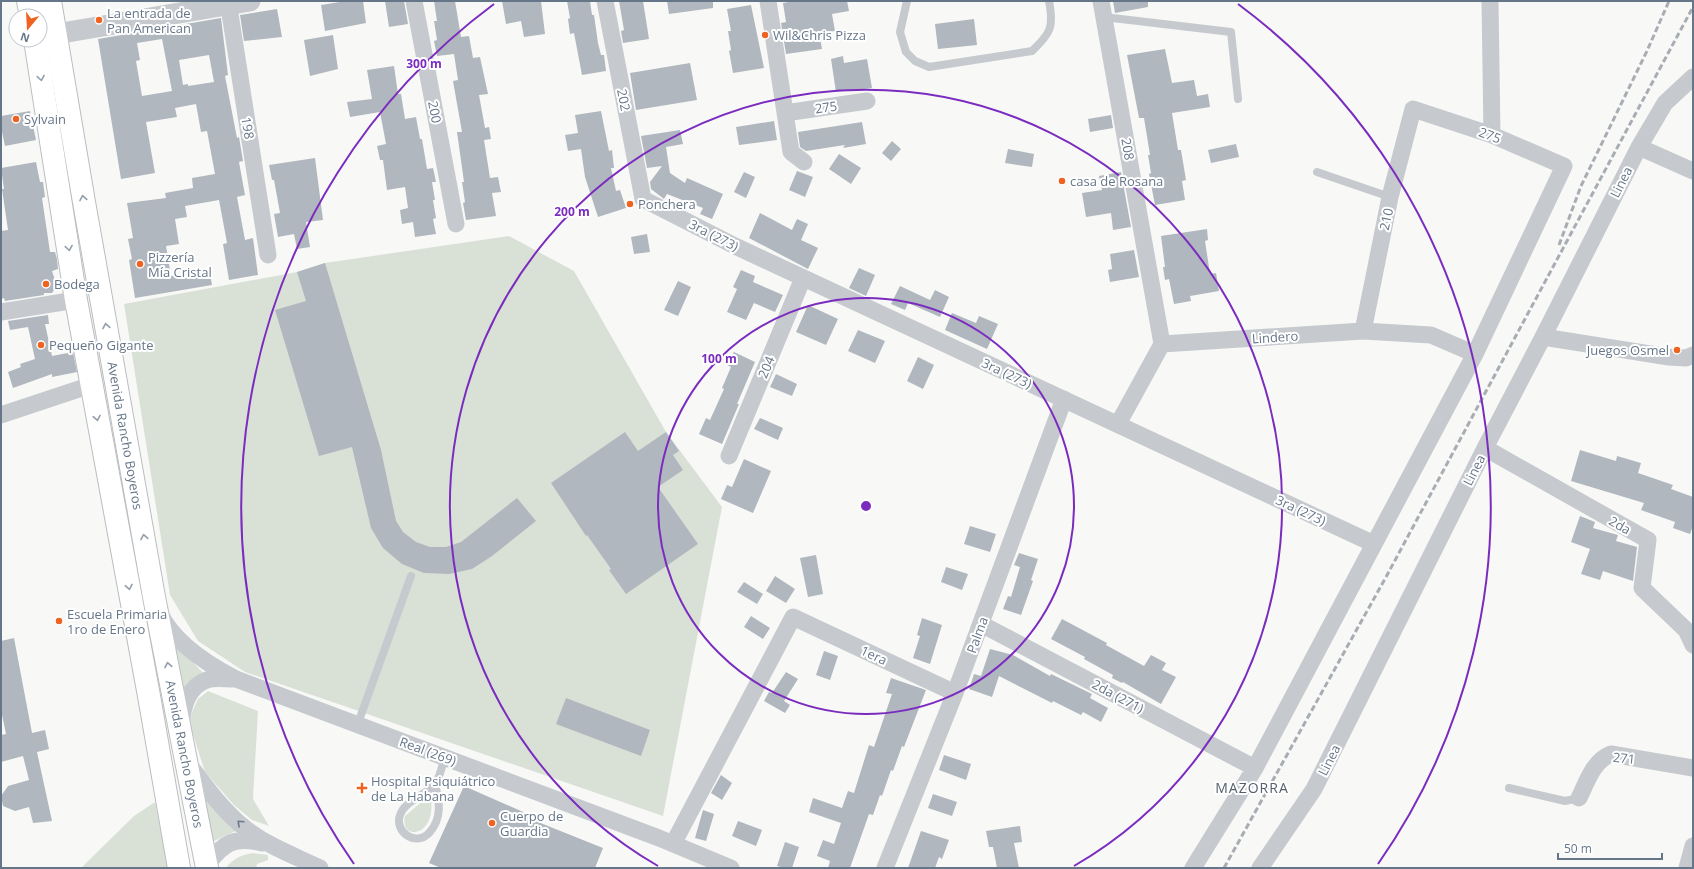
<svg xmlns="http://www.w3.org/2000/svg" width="1694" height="869" viewBox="0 0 1694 869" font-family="'Open Sans',sans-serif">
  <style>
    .green { fill: #d9e1d7 }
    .building { fill: #b0b7be; fill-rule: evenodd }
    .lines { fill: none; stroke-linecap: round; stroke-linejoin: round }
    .trunk-casing { stroke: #babdc1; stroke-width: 24 }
    .service { stroke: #c6c9ce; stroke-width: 8 }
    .minor { stroke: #c6c9ce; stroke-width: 17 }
    .tertiary { stroke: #c6c9ce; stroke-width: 21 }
    .trunk { stroke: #fff; stroke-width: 22 }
    .rail { stroke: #a8adb4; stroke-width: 3; stroke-dasharray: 6 3; stroke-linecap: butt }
    .oneway { stroke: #949fac }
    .oneway2 { stroke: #6b7a8c }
    .ring { fill: none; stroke: #7b2cbf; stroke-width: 2 }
    .poi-dot { fill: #ee6321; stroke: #fff; stroke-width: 1.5 }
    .labels { text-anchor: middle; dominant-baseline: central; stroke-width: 4; stroke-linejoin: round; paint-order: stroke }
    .poi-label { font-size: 13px; fill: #667689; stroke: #fff; text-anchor: start }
    .street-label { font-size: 13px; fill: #667689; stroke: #fff }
    .neighbourhood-label { font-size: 14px; letter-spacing: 1px; fill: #54606d; stroke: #fff }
    .centre { fill: #7b2cbf; stroke: #fff; stroke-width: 2 }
    .ring-label { font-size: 12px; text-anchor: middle; font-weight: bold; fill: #7b2cbf; stroke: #fff; stroke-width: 4; stroke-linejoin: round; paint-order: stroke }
  </style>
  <rect width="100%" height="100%" fill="#f8f9f6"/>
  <path class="green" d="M 509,236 L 574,271 L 666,432 L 722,507 L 663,816 L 245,672 L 198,641 L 170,595 L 124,304 L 297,272 L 325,263 Z
    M 172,640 L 204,674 L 181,701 Z
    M 208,691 L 258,711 L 253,799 L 269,826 L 252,820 L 234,805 L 205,772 L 190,725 L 192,712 L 198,699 Z
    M 204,794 L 238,830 L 212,842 Z
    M 431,794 C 431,800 432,807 431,813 C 427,838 400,838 405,816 Z
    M 155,802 L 168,868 L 81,868 L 134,816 Z
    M 253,853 L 268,855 L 268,860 L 257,864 L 256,868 L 226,868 C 233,858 242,855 253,853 Z"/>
  <path class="building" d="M 346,1 L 363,1 L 366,23 L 325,31 L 321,5 Z
    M 385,1 L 404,1 L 408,24 L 389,27 Z
    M 434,1 L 455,1 L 461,37 L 469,36 L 473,58 L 480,57 L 488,94 L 479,95 L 485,128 L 489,127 L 491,139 L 484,140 L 490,178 L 498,177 L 501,192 L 492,193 L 496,216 L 466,220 L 463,203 L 465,202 L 462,182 L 464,182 L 457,132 L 462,132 L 453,81 L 458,80 L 454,54 L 437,56 L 434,41 L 437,40 L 434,21 L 437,21 Z
    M 502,1 L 541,1 L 545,34 L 524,37 L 521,21 L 506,24 Z
    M 567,1 L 590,1 L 592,15 L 594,15 L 598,43 L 601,55 L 604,55 L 606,71 L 582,75 L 574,33 L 570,34 L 568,19 L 570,18 Z
    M 619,1 L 643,1 L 649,39 L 623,43 L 621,31 L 624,30 Z
    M 667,1 L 713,1 L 713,8 L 669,14 Z
    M 794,1 L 847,1 L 849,11 L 832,14 L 835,31 L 819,33 L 822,49 L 786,54 L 781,23 L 786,22 L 783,3 Z
    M 1113,1 L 1148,1 L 1148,7 L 1115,13 Z
    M 751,5 L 764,68 L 733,73 L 729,51 L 731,50 L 728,31 L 731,31 L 727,9 Z
    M 277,9 L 282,37 L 244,41 L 240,15 Z
    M 221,18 L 228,75 L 225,76 L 237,138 L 239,137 L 243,161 L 239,162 L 245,195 L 237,197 L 245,240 L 253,238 L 258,275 L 229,280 L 223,244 L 227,243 L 219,200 L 185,206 L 187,217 L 175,219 L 179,244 L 166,246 L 171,276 L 178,275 L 179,279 L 210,274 L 212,285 L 135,298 L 129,260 L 132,259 L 128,239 L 133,238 L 127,203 L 166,198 L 165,193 L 193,188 L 192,178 L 215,174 L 207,131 L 201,132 L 196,104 L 175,108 L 177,117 L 146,122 L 155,173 L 121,179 L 98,39 ZM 162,39 L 172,91 L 142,96 L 136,61 L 140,60 L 137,43 ZM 209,55 L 214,82 L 188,86 L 188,84 L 183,85 L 179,60 Z
    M 974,19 L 977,45 L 938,49 L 935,24 Z
    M 333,35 L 338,69 L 310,76 L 304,40 Z
    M 1165,49 L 1172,83 L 1194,80 L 1197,96 L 1208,94 L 1210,107 L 1172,113 L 1178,150 L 1181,150 L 1186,180 L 1182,181 L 1185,200 L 1155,205 L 1149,174 L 1151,173 L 1148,155 L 1150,155 L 1144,118 L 1139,118 L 1127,55 Z
    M 843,56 L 844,63 L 867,59 L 872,88 L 836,92 L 831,59 Z
    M 690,63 L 697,100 L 636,110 L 630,73 Z
    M 394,66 L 398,94 L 401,94 L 405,119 L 416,117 L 420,139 L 422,139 L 427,169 L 433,168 L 436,182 L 432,182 L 435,200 L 433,200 L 436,218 L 433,219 L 436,234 L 415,237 L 413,222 L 402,224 L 400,210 L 408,208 L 405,187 L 387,190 L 383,160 L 380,160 L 377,146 L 386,144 L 380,112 L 350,117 L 347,102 L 372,99 L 367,70 Z
    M 30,111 L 36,140 L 5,146 L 1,127 L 1,116 Z
    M 601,111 L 609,151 L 612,150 L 614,168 L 611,168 L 616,191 L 620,190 L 626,208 L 598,217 L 585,177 L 581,149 L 568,151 L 565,135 L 578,133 L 575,115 Z
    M 1111,115 L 1113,128 L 1090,132 L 1088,119 Z
    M 774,121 L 777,140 L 739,145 L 736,127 Z
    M 862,122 L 866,144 L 843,148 L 845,145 L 806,151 L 800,147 L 798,132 Z
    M 680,130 L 683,144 L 666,147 L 670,173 L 685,183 L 687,178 L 723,194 L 712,219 L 700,214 L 703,208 L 667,194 L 664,199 L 651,189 L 650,182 L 662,166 L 647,168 L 641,136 Z
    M 892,141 L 901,149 L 891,161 L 882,153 Z
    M 1236,144 L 1239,157 L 1211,163 L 1208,150 Z
    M 1008,149 L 1034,154 L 1032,167 L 1005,163 Z
    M 839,154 L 861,168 L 851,184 L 829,169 Z
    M 315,158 L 323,220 L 306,222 L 310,247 L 297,249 L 294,234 L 278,237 L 274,214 L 280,213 L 274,180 L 272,180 L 269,165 Z
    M 36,162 L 40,182 L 43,182 L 45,197 L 42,198 L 50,252 L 55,252 L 57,259 L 58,269 L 52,271 L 57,286 L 52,293 L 44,293 L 44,295 L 5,301 L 4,298 L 1,299 L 1,231 L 8,230 L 2,189 L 4,189 L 1,168 Z
    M 797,171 L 813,177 L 805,197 L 789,190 Z
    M 744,172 L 755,177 L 746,198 L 734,192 Z
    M 1121,172 L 1131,227 L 1113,230 L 1111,213 L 1086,217 L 1082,193 L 1102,190 L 1099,176 Z
    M 760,213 L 792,230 L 797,219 L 808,224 L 801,240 L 818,248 L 808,269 L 749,238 Z
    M 1207,229 L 1208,240 L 1205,241 L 1210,274 L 1216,273 L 1219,291 L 1190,296 L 1191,301 L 1174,304 L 1169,279 L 1165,280 L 1163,267 L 1165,267 L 1161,236 Z
    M 647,234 L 650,252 L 634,254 L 631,237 Z
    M 1134,250 L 1139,277 L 1110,282 L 1108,270 L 1112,269 L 1110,254 Z
    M 325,263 L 381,450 L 396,521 L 403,532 L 416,542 L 430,547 L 446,547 L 461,542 L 517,498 L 536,521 L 492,556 L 472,569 L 449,574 L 424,573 L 402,564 L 383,548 L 371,528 L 352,447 L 319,456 L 275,310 L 306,301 L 297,272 Z
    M 859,268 L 875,275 L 866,296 L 849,288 Z
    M 741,270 L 755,276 L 753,282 L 783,295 L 775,312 L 754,303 L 746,320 L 727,312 L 737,289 L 733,287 Z
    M 678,281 L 691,287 L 678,316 L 664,310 Z
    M 900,286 L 930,300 L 935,290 L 949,297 L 940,317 L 908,303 L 905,310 L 891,304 Z
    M 808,305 L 838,319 L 826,345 L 796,332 Z
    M 952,313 L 976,323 L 979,316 L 998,324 L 987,349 L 945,330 Z
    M 48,315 L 49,324 L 45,324 L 52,356 L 73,352 L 77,372 L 52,377 L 52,374 L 13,388 L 8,372 L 21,367 L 20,364 L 35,359 L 28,327 L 10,330 L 8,321 Z
    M 858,330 L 885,341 L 875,363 L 848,351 Z
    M 734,352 L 755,362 L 737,404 L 739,404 L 722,444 L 699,434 L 706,418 L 710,420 L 724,389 L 722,388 L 731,367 L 727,365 Z
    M 918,357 L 934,365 L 923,389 L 907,381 Z
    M 776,374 L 797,384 L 792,396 L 770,387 Z
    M 760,418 L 783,428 L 778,440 L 754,429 Z
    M 625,432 L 638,451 L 666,432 L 679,451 L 673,455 L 683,470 L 658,487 L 698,544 L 626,594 L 609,570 L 611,569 L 587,535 L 586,536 L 551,483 Z
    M 1580,450 L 1616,461 L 1617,456 L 1641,463 L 1638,473 L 1673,485 L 1671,489 L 1693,497 L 1693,526 L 1690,534 L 1673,528 L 1675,522 L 1641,510 L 1644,503 L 1571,481 Z
    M 744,459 L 771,471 L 753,513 L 721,499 L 727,485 L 732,487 Z
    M 1580,516 L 1595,522 L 1593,528 L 1618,535 L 1616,541 L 1637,547 L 1633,581 L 1603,571 L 1600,580 L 1581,574 L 1590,549 L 1571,542 Z
    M 970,526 L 996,534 L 990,552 L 964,544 Z
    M 1019,553 L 1038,559 L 1031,580 L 1033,581 L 1021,615 L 1003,609 L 1008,596 L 1011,597 L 1020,567 L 1014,565 Z
    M 816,555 L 823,594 L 808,597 L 800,558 Z
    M 946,567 L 968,574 L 962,590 L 941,582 Z
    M 775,576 L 795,589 L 786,603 L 766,591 Z
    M 744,582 L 763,594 L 757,604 L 737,592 Z
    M 751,616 L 770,628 L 763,639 L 744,627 Z
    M 922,618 L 942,625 L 930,664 L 913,658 L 920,636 L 917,635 Z
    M 1062,619 L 1107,643 L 1106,645 L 1144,666 L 1151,655 L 1166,663 L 1162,670 L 1176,677 L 1161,704 L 1123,682 L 1122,683 L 1112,678 L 1113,675 L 1084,659 L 1085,657 L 1051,639 Z
    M 14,638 L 32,733 L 45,730 L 49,749 L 37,752 L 52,821 L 33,823 L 29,807 L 15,811 L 3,806 L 1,796 L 8,786 L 29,780 L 23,756 L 1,762 L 1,735 L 6,734 L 1,710 L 1,641 Z
    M 990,649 L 1013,655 L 1050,676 L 1051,674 L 1092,694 L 1090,698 L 1108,708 L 1101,722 L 1083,712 L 1081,715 L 1053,701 L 1052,703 L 999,676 L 992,697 L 969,689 L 974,674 L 981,676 Z
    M 824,651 L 838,656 L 830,680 L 816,675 Z
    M 786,672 L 798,679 L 784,701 L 790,705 L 785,713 L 764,701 L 769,692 L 772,693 Z
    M 891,678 L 926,690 L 904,747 L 902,746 L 893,771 L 891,770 L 882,796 L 880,795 L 873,815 L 869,814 L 850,868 L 828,868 L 830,861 L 817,856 L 823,840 L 834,844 L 841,823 L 809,812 L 813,798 L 842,808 L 848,791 L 854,793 L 869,745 L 874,747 L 892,694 L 886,693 Z
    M 566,698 L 650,730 L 641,756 L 556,724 Z
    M 944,755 L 971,764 L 966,780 L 939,770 Z
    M 721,775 L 732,783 L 722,800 L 711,793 Z
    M 464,786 L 539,819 L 538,822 L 603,848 L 595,868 L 441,868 L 429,863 Z
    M 933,794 L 957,802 L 952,816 L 928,808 Z
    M 703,810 L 714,814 L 706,841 L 695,838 Z
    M 738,821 L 762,830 L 756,846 L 732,836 Z
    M 1020,826 L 1022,842 L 1014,843 L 1019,868 L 997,868 L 993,847 L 989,847 L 986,831 Z
    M 921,831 L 949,840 L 942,859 L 939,857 L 935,868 L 908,868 Z
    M 785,842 L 799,847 L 792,868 L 784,868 L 777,866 Z"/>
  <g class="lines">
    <defs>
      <g id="trunk">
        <path d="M 28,1 L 31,16"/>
        <path id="s1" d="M 50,1 L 84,202 L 154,597 L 207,868"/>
        <path d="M 35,40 L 76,300 L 149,696 L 179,868"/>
      </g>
    </defs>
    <use href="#trunk" class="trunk-casing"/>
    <path class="service" d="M 907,1 L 900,32 L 906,52 L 915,61 L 929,67 L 1032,51 C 1051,33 1054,27 1049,1
      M 1104,17 L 1231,32 L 1238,99
      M 1317,172 L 1390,197
      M 357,726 L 411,576
      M 435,785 C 440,802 442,819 429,833 C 416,847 394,832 400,815 C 405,801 424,796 434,785 C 440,779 442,765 445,757
      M 1509,788 L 1565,801 L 1579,798"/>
    <path class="minor" d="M 228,1 L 268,255
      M 414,1 L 456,224
      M 605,1 L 643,199 L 735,246 L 1374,544
      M 768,1 L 791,152 L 804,162
      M 1101,1 L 1162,344
      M 1490,1 L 1492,135
      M 785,113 L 867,101
      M 1639,147 L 1693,171
      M 1,312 L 76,300
      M 1543,337 L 1669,357 L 1686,358 L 1693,355
      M 1,415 L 91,385
      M 1118,424 L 1162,344 L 1363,331 L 1431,335 L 1475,354
      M 1485,448 L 1648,540 L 1642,588 L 1686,630 L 1693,645
      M 729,456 L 803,278
      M 159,611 C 172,642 207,664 236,679 L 659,838 L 731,868
      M 981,624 L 1255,768
      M 182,724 C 182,706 189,686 207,680 C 215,677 225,679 233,679
      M 188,763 C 205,786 223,811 246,829 C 268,846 295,856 320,868
      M 1579,798 C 1587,782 1593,761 1611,754 L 1693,768
      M 673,844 L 793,617 L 955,693
      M 207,865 C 223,843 234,836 262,843
      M 885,868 L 955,693 L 1064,399
      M 1193,868 L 1255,768 L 1475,354 L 1564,166 L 1492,135 L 1413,109 L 1390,197 L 1363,331
      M 1260,868 L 1314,789 L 1485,448 L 1543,337 L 1639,147 L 1665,103 L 1693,77
      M 1687,868 L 1693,846"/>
    <path class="tertiary" d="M 56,34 L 250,1"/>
    <use href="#trunk" class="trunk"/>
    <path class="rail" d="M 1559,245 L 1581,186 L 1647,51 L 1669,1
      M 1224,868 L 1386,577 L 1693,7"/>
  </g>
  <defs><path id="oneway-chevron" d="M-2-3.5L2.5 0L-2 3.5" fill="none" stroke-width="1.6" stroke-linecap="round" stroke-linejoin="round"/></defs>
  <g class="oneway">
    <use href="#oneway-chevron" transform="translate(41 78) rotate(81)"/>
    <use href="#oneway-chevron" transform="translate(83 198) rotate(-100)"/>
    <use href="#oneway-chevron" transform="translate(69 248) rotate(81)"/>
    <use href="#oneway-chevron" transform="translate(106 326) rotate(-100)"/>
    <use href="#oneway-chevron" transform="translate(97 418) rotate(79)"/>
    <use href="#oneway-chevron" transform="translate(144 537) rotate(-100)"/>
    <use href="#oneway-chevron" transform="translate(129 587) rotate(79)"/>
    <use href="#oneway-chevron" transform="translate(168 665) rotate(-101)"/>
  </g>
  <use class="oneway2" href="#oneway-chevron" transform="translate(240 823) rotate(-137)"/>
  <g class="ring">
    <circle cx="866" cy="506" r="208"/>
    <path d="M658 866A416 416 0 1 1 1074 866"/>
    <path d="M354 864A625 625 0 0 1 494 4M1238 4A625 625 0 0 1 1378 864"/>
  </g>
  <g class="poi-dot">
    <circle cx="99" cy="20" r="4"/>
    <circle cx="765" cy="35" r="4"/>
    <circle cx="16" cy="119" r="4"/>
    <circle cx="1062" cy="181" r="4"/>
    <circle cx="630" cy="204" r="4"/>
    <circle cx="140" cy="264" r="4"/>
    <circle cx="46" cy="284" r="4"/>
    <circle cx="41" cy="345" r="4"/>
    <circle cx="1677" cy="350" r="4"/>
    <circle cx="59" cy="621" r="4"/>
    <path d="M360 782h4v4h4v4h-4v4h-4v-4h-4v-4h4z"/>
    <circle cx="492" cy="823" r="4"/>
  </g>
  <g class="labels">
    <g class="poi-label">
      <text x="107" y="13">La entrada de<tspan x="107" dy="15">Pan American</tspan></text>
      <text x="773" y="35">Wil&amp;Chris Pizza</text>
      <text x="24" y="119">Sylvain</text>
      <text x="1070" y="181">casa de Rosana</text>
      <text x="638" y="204">Ponchera</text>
      <text x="148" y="257">Pizzería<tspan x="148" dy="15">Mía Cristal</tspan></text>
      <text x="54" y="284">Bodega</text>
      <text x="49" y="345">Pequeño Gigante</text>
      <text x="1669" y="350" text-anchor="end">Juegos Osmel</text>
      <text x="67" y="614">Escuela Primaria<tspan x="67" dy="15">1ro de Enero</tspan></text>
      <text x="371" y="781">Hospital Psiquiátrico<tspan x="371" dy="15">de La Habana</tspan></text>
      <text x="500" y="816">Cuerpo de<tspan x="500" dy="15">Guardia</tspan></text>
    </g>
    <g class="street-label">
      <text transform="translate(624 100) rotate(79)">202</text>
      <text transform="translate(826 107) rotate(-8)">275</text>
      <text transform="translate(435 112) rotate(79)">200</text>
      <text transform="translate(248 128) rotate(81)">198</text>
      <text transform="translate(1490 135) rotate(21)">275</text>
      <text transform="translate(1128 149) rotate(80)">208</text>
      <text transform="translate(1621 182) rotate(-63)">Linea</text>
      <text transform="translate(1386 219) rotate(-78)">210</text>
      <text transform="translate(714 235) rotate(27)">3ra (273)</text>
      <text transform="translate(1275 337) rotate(-4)">Lindero</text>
      <text transform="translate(766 367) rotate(-67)">204</text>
      <text transform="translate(1007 373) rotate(25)">3ra (273)</text>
      <text stroke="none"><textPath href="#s1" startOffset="441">Avenida Rancho Boyeros</textPath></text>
      <text transform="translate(1474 470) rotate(-63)">Linea</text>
      <text transform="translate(1301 510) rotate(25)">3ra (273)</text>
      <text transform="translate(1620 525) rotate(30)">2da</text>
      <text transform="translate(977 635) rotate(-70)">Palma</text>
      <text transform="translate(874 655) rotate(25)">1era</text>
      <text transform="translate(1118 696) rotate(28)">2da (271)</text>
      <text transform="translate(428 751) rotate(20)">Real (269)</text>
      <text stroke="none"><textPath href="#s1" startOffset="765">Avenida Rancho Boyeros</textPath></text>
      <text transform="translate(1624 758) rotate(6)">271</text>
      <text transform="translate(1329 760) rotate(-63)">Linea</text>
    </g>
    <g class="neighbourhood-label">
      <text x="1252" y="787">MAZORRA</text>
    </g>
  </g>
  <circle cx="866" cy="506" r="6" class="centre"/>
  <g class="ring-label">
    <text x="424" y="68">300 m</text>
    <text x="572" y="216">200 m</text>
    <text x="719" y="363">100 m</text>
  </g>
  <rect width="1694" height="869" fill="none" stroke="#667689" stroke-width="4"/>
  <g transform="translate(28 28) rotate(198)"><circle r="19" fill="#ffffff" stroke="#c2c8d0"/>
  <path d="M0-3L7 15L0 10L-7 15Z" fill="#ee6321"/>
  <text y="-6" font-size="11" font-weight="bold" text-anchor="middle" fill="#667689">N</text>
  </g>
  <path d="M1558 853v6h104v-6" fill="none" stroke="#667689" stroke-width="2"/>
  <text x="1564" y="853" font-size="12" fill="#667689" stroke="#ffffff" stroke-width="3" paint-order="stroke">50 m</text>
</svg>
